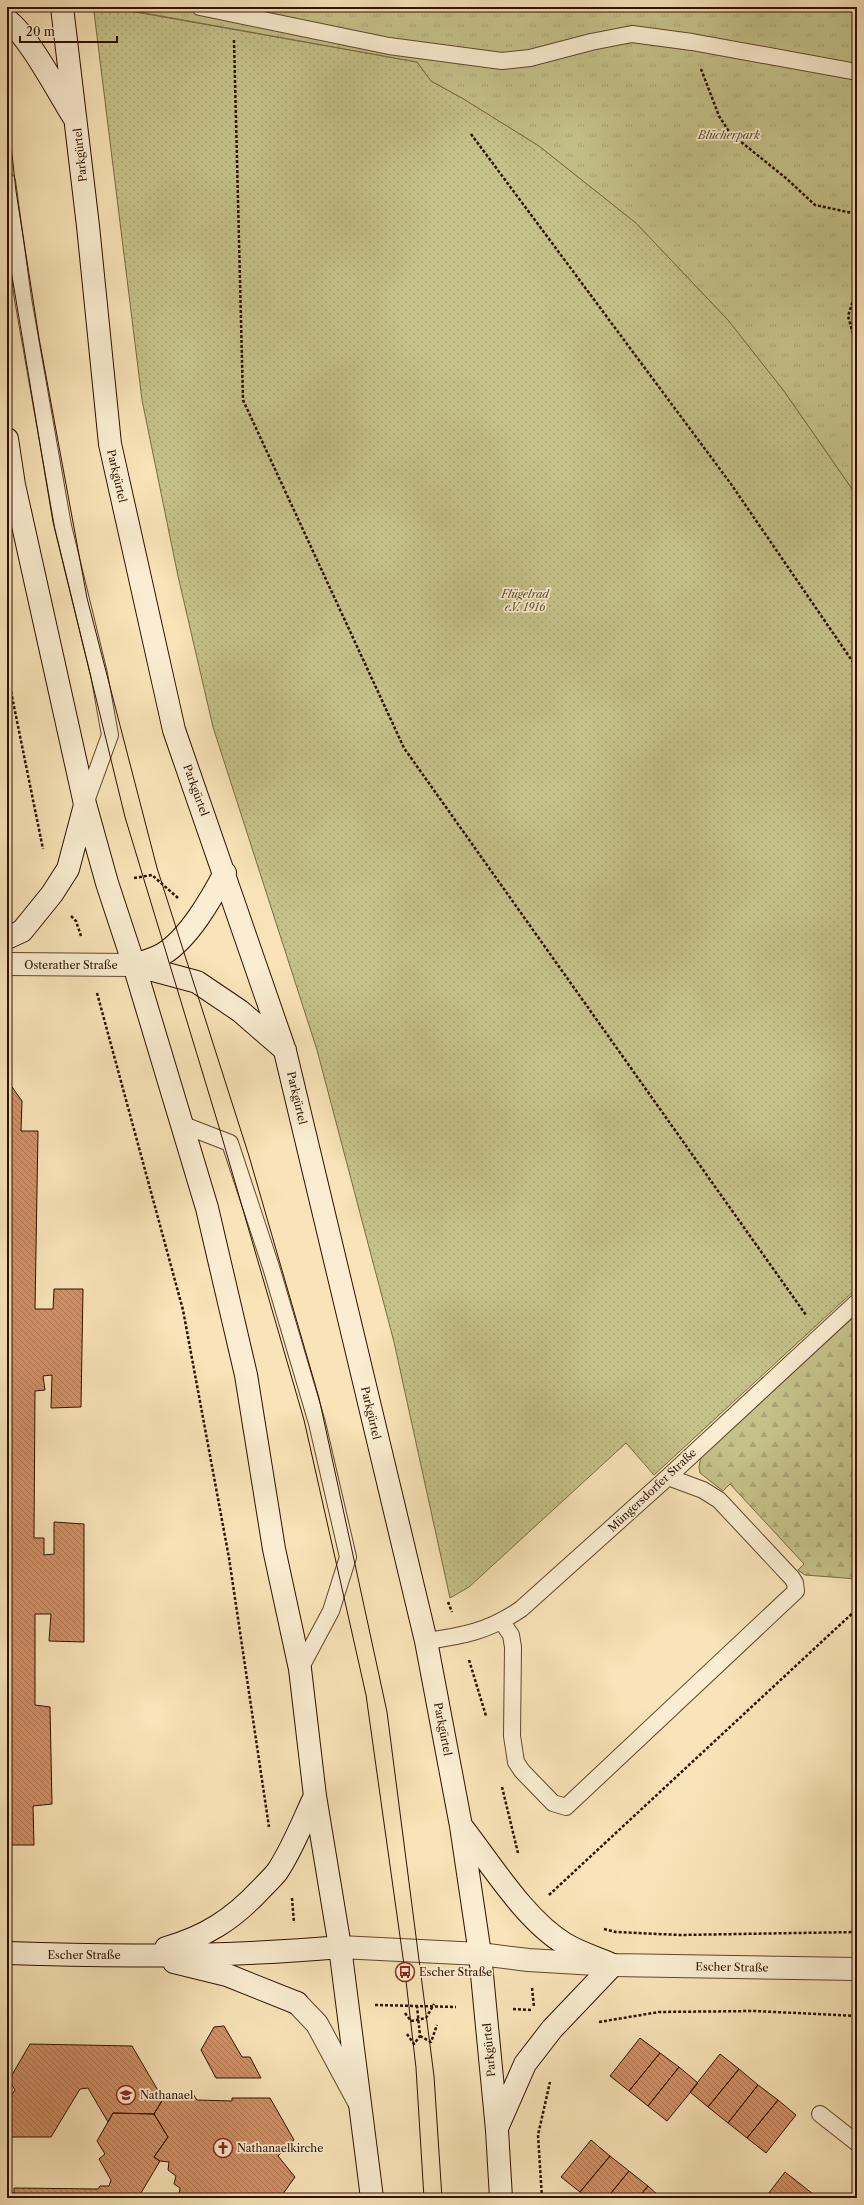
<svg xmlns="http://www.w3.org/2000/svg" width="864" height="2205" viewBox="0 0 864 2205" font-family="'Libre Caslon Text',serif">
  <style>
    .grass { fill: url(#grass-dots); stroke: #7a6a44 }
    .forest { fill: url(#forest-firs); stroke: #7a6a44 }
    .park { fill: url(#park-tufts); stroke: #7a6a44 }
    .building { fill: url(#building-back-hatch); stroke: #2f1100 }
    .lines { fill: none; stroke-linecap: round; stroke-linejoin: round }
    .lane-casing { stroke: #61462e; stroke-width: 18 }
    .street-casing { stroke: #61462e; stroke-width: 24 }
    .secondary-casing { stroke: #2f1100; stroke-width: 24 }
    .path { stroke: #2f1100; stroke-width: 2.5; stroke-dasharray: 3 2; stroke-linecap: butt }
    .lane { stroke: #faedd1; stroke-width: 16 }
    .street { stroke: #faedd1; stroke-width: 22 }
    .secondary { stroke: #faedd1; stroke-width: 22 }
    .tram { stroke: #2f1100; stroke-width: 1 }
    .labels { text-anchor: middle; dominant-baseline: central; stroke-width: 3.5; stroke-linejoin: round; paint-order: stroke }
    .park-label { font-size: 11px; font-style: italic; fill: #644f30; stroke: #faedd1 }
    .street-label { font-size: 11px; fill: #2f1100; stroke: #faedd1 }
    .poi-label { font-size: 11px; fill: #2f1100; stroke: #faedd1; text-anchor: start }
  </style>
  <defs>
    <pattern id="grass-dots" width="8" height="8" patternUnits="userSpaceOnUse"><rect width="8" height="8" fill="#c5c289"/><path d="M2 2h.1M6 6h.1" fill="none" stroke="#aaa674" stroke-width="1.8" stroke-linecap="round"/></pattern>
    <pattern id="forest-firs" width="22" height="20" patternUnits="userSpaceOnUse"><rect width="22" height="20" fill="#c5c289"/><path d="M5 1l3.5 6h-7zM16 11l3.5 6h-7z" fill="#aaa674"/></pattern>
    <pattern id="park-tufts" width="24" height="20" patternUnits="userSpaceOnUse"><rect width="24" height="20" fill="#c5c289"/><path d="M3 7l-1-3M5 7V3M7 7l1-3M15 17l-1-3M17 17v-4M19 17l1-3" fill="none" stroke="#aaa674"/></pattern>
    <pattern id="building-back-hatch" width="6" height="6" patternUnits="userSpaceOnUse"><rect width="6" height="6" fill="#d39166"/><path d="M-1 5l2 2M0 0l6 6M5-1l2 2" fill="none" stroke="#ac7552"/></pattern>
  </defs>
  <rect width="100%" height="100%" fill="#f8e4b8"/>
  <filter id="stains"><feTurbulence type="fractalNoise" baseFrequency=".005" numOctaves="4"/><feColorMatrix values="0 0 0 0 .2 0 0 0 0 .09 0 0 0 0 .02 0 0 0 .5 -.17"/></filter>
  <radialGradient id="worn" r=".72"><stop offset=".6" stop-color="#630" stop-opacity="0"/><stop offset="1" stop-color="#630" stop-opacity=".3"/></radialGradient>
  <path class="grass" d="M 107,7 L 417,62 L 431,81 L 462,98 L 539,146 L 636,223 L 728,320 L 784,391 L 857,496 L 857,1288 L 654,1475 L 626,1443 L 469,1587 L 450,1598 L 394,1342 L 317,1050 L 213,727 L 178,576 L 142,400 L 94,12 Z"/>
  <path class="forest" d="M 857,1314 L 857,1579 L 805,1575 L 798,1570 L 804,1564 L 730,1484 L 723,1491 L 700,1473 L 699,1467 L 701,1457 Z"/>
  <path class="park" d="M 93,7 L 857,7 L 857,496 L 784,391 L 728,320 L 636,223 L 539,146 L 462,98 L 431,81 L 417,62 L 139,12 L 107,7 L 94,12 Z"/>
  <path class="building" d="M 7,1080 L 22,1101 L 21,1131 L 38,1131 L 35,1309 L 53,1309 L 54,1289 L 83,1289 L 81,1407 L 51,1408 L 52,1375 L 43,1376 L 45,1390 L 35,1391 L 34,1538 L 44,1538 L 44,1555 L 54,1554 L 54,1522 L 84,1524 L 84,1642 L 49,1641 L 51,1614 L 35,1614 L 35,1705 L 50,1707 L 52,1804 L 33,1806 L 34,1845 L 7,1845 Z
    M 224,2026 L 242,2057 L 250,2057 L 261,2078 L 216,2078 L 201,2050 L 214,2027 Z
    M 640,2038 L 660,2053 L 629,2091 L 610,2076 Z
    M 30,2044 L 132,2046 L 163,2099 L 154,2114 L 113,2113 L 108,2122 L 88,2088 L 80,2089 L 51,2137 L 7,2137 L 7,2102 L 15,2090 L 9,2080 Z
    M 660,2053 L 679,2067 L 648,2106 L 629,2091 Z
    M 720,2054 L 739,2069 L 708,2107 L 690,2092 Z
    M 679,2067 L 698,2083 L 667,2121 L 648,2106 Z
    M 739,2069 L 758,2085 L 728,2123 L 708,2107 Z
    M 758,2085 L 778,2100 L 747,2138 L 728,2123 Z
    M 177,2093 L 193,2094 L 197,2100 L 232,2101 L 232,2098 L 270,2098 L 294,2140 L 278,2156 L 295,2177 L 280,2198 L 182,2198 L 179,2195 L 180,2188 L 174,2184 L 176,2176 L 168,2170 L 169,2162 L 160,2161 L 154,2157 L 168,2137 L 154,2114 L 163,2099 L 180,2098 Z
    M 778,2100 L 796,2115 L 766,2153 L 747,2138 Z
    M 113,2113 L 154,2114 L 168,2137 L 154,2157 L 160,2161 L 138,2198 L 14,2198 L 14,2188 L 98,2189 L 100,2186 L 109,2186 L 111,2180 L 99,2159 L 105,2154 L 97,2141 Z
    M 591,2140 L 610,2156 L 580,2192 L 561,2177 Z
    M 610,2156 L 629,2171 L 607,2198 L 587,2198 L 580,2192 Z
    M 629,2171 L 648,2186 L 638,2198 L 607,2198 Z
    M 785,2172 L 818,2198 L 765,2198 Z
    M 648,2186 L 661,2198 L 638,2198 Z
    M 7,2193 L 14,2193 L 14,2198 L 7,2198 Z"/>
  <g class="lines">
    <defs>
      <path id="lane" d="M 200,7 L 389,46 L 502,61 L 530,58 L 591,42 L 632,34 L 692,42 L 857,72
        M 7,181 L 23,299 L 63,526 L 99,674 L 110,735 L 85,804
        M 181,1124 L 230,1143 L 271,1267 L 317,1423 L 348,1557 L 331,1611 L 300,1669
        M 502,1622 L 511,1635 L 513,1647 L 512,1736 L 516,1762 L 522,1771 L 553,1803 L 566,1807 L 796,1591 L 795,1583 L 792,1578 L 719,1500 L 703,1490 L 668,1477
        M 426,1641 C 463,1636 489,1631 521,1609 L 668,1477 L 857,1302
        M 820,2114 L 857,2143"/>
      <path id="street" d="M 7,964 L 134,965
        M 340,1947 L 480,1954 L 528,1960 L 613,1965 L 857,1969
        M 297,2003 L 317,2024 L 359,2102"/>
      <path id="secondary" d="M 62,7 L 88,226 L 110,444 L 174,730 L 285,1051 L 426,1641 L 461,1826 L 480,1954 L 497,2130 L 501,2198
        M 7,20 C 28,35 58,92 73,116
        M 7,439 L 14,485 L 85,804 L 107,883 L 134,965 L 207,1208 L 246,1375 L 274,1549 L 300,1669 L 315,1796 L 340,1947 L 372,2198
        M 7,938 L 22,931 L 52,894 L 68,869 L 85,805
        M 134,965 L 197,982 L 240,1011 L 285,1050
        M 134,965 C 144,962 154,959 163,954 C 189,938 211,899 225,873
        M 462,1827 C 491,1864 525,1920 565,1944 C 580,1953 597,1958 613,1965 L 552,2029 L 525,2064 L 497,2128
        M 166,1948 C 205,1937 233,1919 260,1890 C 266,1884 272,1878 277,1872 C 293,1848 303,1821 315,1796
        M 7,1953 C 117,1957 230,1957 340,1947
        M 174,1962 L 227,1975 L 297,2003"/>
    </defs>
    <use href="#lane" class="lane-casing"/>
    <use href="#street" class="street-casing"/>
    <use href="#secondary" class="secondary-casing"/>
    <path class="path" d="M 234,40 L 243,400 L 404,748 L 806,1315
      M 701,69 L 719,116 L 730,133 L 787,179 L 815,205 L 857,214
      M 471,134 L 731,484 L 857,668
      M 857,288 L 848,316 L 857,348
      M 7,672 L 43,849
      M 134,878 L 152,875 L 178,898
      M 71,916 L 76,921 L 81,936
      M 97,993 L 183,1310 L 229,1558 L 269,1827
      M 448,1602 L 452,1612
      M 469,1660 L 486,1716
      M 502,1787 L 518,1853
      M 549,1895 L 857,1609
      M 292,1898 L 294,1923
      M 604,1929 L 616,1932 L 680,1935 L 857,1932
      M 532,1988 L 534,2007
      M 375,2005 L 456,2007
      M 513,2009 L 532,2010
      M 405,2013 L 411,2021 L 426,2018 L 434,2004
      M 599,2022 L 659,2012 L 755,2011 L 857,2016
      M 407,2034 L 414,2044 L 420,2036 L 417,2006
      M 420,2036 L 431,2042 L 437,2025
      M 542,2198 L 538,2135 L 550,2082"/>
    <use href="#lane" class="lane"/>
    <use href="#street" class="street"/>
    <use href="#secondary" class="secondary"/>
    <path class="tram" d="M 7,108 L 16,191 L 39,338 L 87,598 L 157,868 L 249,1156 L 319,1398 L 387,1712 L 434,2076 L 442,2198
      M 7,246 L 53,522 L 125,817 L 219,1127 L 304,1420 L 366,1695 L 405,1972 L 416,2068 L 424,2198"/>
  </g>
  <defs>
    <symbol id="bus-ring" viewBox="-11 -11 22 22"><circle r="9.5" fill="#faedd1" stroke="#8f2418" stroke-width="1.5"/><path d="M-5-6H5V4H4V6H2V4H-2V6H-4V4H-5ZM-3.5-4V0h7V-4ZM-3.5 1.2v1.5H-2V1.2ZM2 1.2v1.5H3.5V1.2Z" fill="#8f2418"/></symbol>
    <symbol id="school-ring" viewBox="-11 -11 22 22"><circle r="9.5" fill="#faedd1" stroke="#8f2418" stroke-width="1.5"/><path d="M0-5L7-2L0 1L-7-2ZM-4 1L0 2.5L4 1V4Q0 6-4 4Z" fill="#8f2418"/></symbol>
    <symbol id="church-ring" viewBox="-11 -11 22 22"><circle r="9.5" fill="#faedd1" stroke="#8f2418" stroke-width="1.5"/><path d="M-1.2-6h2.4v3.5h3.3v2.4h-3.3V6h-2.4V-.1h-3.3v-2.4h3.3Z" fill="#8f2418"/></symbol>
  </defs>
  <g fill-rule="evenodd">
    <use href="#bus-ring" x="394" y="1961" width="22" height="22"/>
    <use href="#school-ring" x="115" y="2084" width="22" height="22"/>
    <use href="#church-ring" x="212" y="2137" width="22" height="22"/>
  </g>
  <g class="labels">
    <g class="park-label">
      <text x="729" y="135">Blücherpark</text>
      <text x="525" y="594">Flügelrad<tspan x="525" dy="13">e.V. 1916</tspan></text>
    </g>
    <g class="street-label">
      <text transform="translate(80 155) rotate(-96)">Parkgürtel</text>
      <text transform="translate(117 476) rotate(77)">Parkgürtel</text>
      <text transform="translate(196 790) rotate(70)">Parkgürtel</text>
      <text x="71" y="965">Osterather Straße</text>
      <text transform="translate(297 1098) rotate(77)">Parkgürtel</text>
      <text transform="translate(371 1413) rotate(77)">Parkgürtel</text>
      <text transform="translate(652 1490) rotate(-43)">Müngersdorfer Straße</text>
      <text transform="translate(443 1729) rotate(79)">Parkgürtel</text>
      <text x="84" y="1955">Escher Straße</text>
      <text transform="translate(732 1967) rotate(1)">Escher Straße</text>
      <text transform="translate(489 2050) rotate(-95)">Parkgürtel</text>
    </g>
    <g class="poi-label">
      <text x="419" y="1972">Escher Straße</text>
      <text x="140" y="2095">Nathanael</text>
      <text x="237" y="2148">Nathanaelkirche</text>
    </g>
  </g>
  <rect width="864" height="2205" fill="none" stroke="#f8e4b8" stroke-width="24"/>
  <rect x="8" y="8" width="848" height="2189" fill="none" stroke="#2f1100" stroke-width="2"/>
  <rect x="12" y="12" width="840" height="2181" fill="none" stroke="#2f1100"/>
  <path d="M20 36v6h97v-6" fill="none" stroke="#2f1100" stroke-width="2"/>
  <text x="26" y="36" font-size="12" fill="#2f1100" stroke="#faedd1" stroke-width="3" paint-order="stroke">20 m</text>
  <rect width="100%" height="100%" filter="url(#stains)"/>
  <rect width="100%" height="100%" fill="url(#worn)"/>
</svg>
